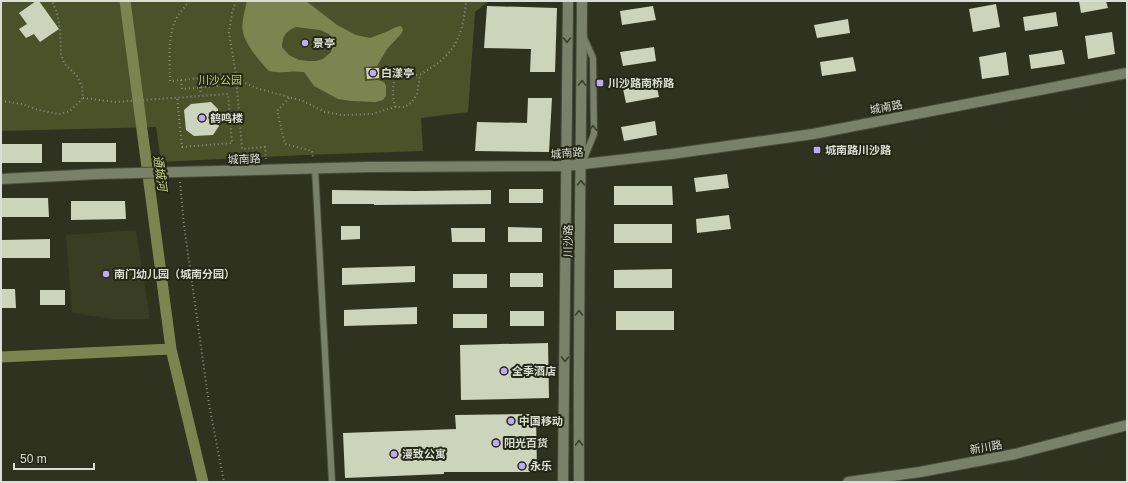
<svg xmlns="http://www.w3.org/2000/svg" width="1128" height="483" viewBox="0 0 1128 483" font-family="Helvetica,'Noto Sans SC',sans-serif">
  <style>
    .built { fill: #393d23 }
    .green { fill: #4b5229 }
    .water { fill: #7c854f; fill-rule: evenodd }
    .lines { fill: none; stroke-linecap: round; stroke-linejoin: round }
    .canal { stroke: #7c854f; stroke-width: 11 }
    .building { fill: #ced3bc }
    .service-casing { stroke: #4a4d3d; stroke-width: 8 }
    .minor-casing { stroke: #4a4d3d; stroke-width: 12 }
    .secondary-casing { stroke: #4a4d3d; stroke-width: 12 }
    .path { stroke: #8d9081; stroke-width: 2; stroke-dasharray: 1 3; stroke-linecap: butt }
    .service { stroke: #7b806a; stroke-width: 6 }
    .minor { stroke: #7b806a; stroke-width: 10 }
    .secondary { stroke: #7b806a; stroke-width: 10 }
    .oneway { stroke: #3a3e2b }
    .poi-dot { fill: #bea9f5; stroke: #252816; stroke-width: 1.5 }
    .labels { text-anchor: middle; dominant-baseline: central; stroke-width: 4; stroke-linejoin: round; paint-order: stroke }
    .poi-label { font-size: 11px; font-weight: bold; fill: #dbded2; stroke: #252816; text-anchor: start }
    .park-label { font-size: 11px; fill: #c1ce7c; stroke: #252816 }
    .street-label { font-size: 11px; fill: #dbded2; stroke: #252816 }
    .water-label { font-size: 12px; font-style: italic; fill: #c5d280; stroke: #252816 }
  </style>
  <rect width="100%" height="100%" fill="#2f321f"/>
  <path class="built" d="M 136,230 L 150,319 L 112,319 L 72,313 L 66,235 Z"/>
  <path class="green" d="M 1,1 L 489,1 L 475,12 L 468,112 L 421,118 L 423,151 L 304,155 L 161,162 L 156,127 L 1,131 Z"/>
  <path class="water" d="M 247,1 L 306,1 L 337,25 L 356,35 L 370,38 L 386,32 L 396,27 L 401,26 L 403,30 L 401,34 L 387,49 L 377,66 L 364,67 L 365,81 L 378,80 L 384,82 L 386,86 L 386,96 L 383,100 L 376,102 L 351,101 L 338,99 L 314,86 L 304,72 C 292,70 280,74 269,71 C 261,63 245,44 243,32 C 241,24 245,9 247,1 ZM 296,27 L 320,30 L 329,34 L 333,43 L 331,52 L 323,59 L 316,61 L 308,61 L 299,60 L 289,55 L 282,47 C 283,35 285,32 296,27 Z"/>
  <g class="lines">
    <path class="canal" d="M 125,1 L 171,349 L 203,482
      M 1,357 L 171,349"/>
  </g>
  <path class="building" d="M 36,1 L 39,1 L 59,29 L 40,42 L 34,34 L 26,38 L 19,29 L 27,24 L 19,13 Z
    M 1079,1 L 1106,1 L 1108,8 L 1081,13 Z
    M 996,4 L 1000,27 L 973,32 L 969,9 Z
    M 487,6 L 557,8 L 555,72 L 530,72 L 531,49 L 484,48 Z
    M 653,6 L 656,20 L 622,25 L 620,11 Z
    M 1056,12 L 1058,26 L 1025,31 L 1023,17 Z
    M 848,19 L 850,33 L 817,38 L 814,25 Z
    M 1112,32 L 1115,54 L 1088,59 L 1085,36 Z
    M 654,47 L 656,61 L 623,66 L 620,52 Z
    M 1062,50 L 1065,64 L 1031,69 L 1029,55 Z
    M 1006,52 L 1009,75 L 982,79 L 979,57 Z
    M 853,57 L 856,71 L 822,76 L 820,62 Z
    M 366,68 L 379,68 L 379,78 L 367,79 Z
    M 656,83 L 659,97 L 626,103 L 623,89 Z
    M 528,98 L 552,98 L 549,152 L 475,151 L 477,122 L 527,123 Z
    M 211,102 L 218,109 L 219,126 L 213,135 L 194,136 L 186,130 L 184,110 L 191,104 Z
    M 655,121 L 657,135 L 624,141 L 621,127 Z
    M 62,143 L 116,143 L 116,162 L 62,162 Z
    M 1,144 L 42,144 L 42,163 L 1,163 Z
    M 727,174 L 729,188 L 696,192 L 694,178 Z
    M 614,186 L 672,186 L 673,205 L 614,205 Z
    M 509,189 L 543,189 L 543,203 L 509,203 Z
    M 332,190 L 415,191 L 491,190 L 491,204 L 374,205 L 374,204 L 332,204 Z
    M 1,198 L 48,198 L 49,217 L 1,217 Z
    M 71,201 L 125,201 L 126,219 L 71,220 Z
    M 729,215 L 731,229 L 697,233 L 696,219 Z
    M 614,224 L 672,224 L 672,243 L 614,243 Z
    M 341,226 L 360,226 L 360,239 L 341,240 Z
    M 508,227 L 542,228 L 542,242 L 508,242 Z
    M 451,228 L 485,228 L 485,242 L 452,242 Z
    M 50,239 L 50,258 L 1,258 L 1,240 Z
    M 415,266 L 415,282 L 342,285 L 342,268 Z
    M 672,269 L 672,288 L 614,288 L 614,270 Z
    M 510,273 L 543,273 L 543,287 L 510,287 Z
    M 453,274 L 487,274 L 487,288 L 453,288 Z
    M 1,289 L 15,289 L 16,308 L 1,308 Z
    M 40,290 L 65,290 L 65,305 L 40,305 Z
    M 417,307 L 417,324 L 344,326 L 344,310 Z
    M 510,311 L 544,311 L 544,326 L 510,326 Z
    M 616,311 L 674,311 L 674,330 L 616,330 Z
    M 453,314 L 487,314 L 487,328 L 453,328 Z
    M 548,343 L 549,398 L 461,400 L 460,345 Z
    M 536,414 L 537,472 L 444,472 L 444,474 L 345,478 L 343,433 L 456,429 L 455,415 Z"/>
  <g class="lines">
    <defs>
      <path id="service" d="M 583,161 L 594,134 L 593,58 L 584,38
        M 315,169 L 332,482"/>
      <path id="minor" d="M 1,179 L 98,174 L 368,167 L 566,166 L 671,154 L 813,134 L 1127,73
        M 848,482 L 920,472 L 1015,454 L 1127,425"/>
      <path id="secondary" d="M 563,482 L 568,1
        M 579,482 C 578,322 581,161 582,1"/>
    </defs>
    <use href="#service" class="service-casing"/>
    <use href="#minor" class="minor-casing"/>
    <use href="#secondary" class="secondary-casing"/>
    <path class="path" d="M 189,1 C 185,7 179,13 176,19 C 167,38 170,61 170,81 L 236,75 L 242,149 L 265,147 L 266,159
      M 236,1 L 232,13 L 229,33 L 236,75 L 245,83 L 256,88 L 303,101 L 325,112 L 343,115 L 372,114 L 395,107 L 405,107 L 412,102 L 417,94 L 420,75 C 426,71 432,67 438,63 C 459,47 464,26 466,1
      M 381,72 L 395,77 L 420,75
      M 181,80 L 182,89 L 217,86 L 216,77
      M 200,87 L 201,95
      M 83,98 L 115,102 L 228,94 L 232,143 L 182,147 L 177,97
      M 289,98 L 277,111 L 285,144 L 312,151 L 313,158
      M 1,101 L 22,104 L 38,110 L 60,114 L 70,111 L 83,98 L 82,87 L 77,76 L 64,63 L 61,54 L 60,29 L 57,13 L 52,1
      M 395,107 C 393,97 392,88 395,77
      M 180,182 L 184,225 L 209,404 L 224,482"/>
    <use href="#service" class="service"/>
    <use href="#minor" class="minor"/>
    <use href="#secondary" class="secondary"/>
  </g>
  <defs><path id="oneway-chevron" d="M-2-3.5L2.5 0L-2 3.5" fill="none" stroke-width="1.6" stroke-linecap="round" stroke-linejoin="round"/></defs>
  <g class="oneway">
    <use href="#oneway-chevron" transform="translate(567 40) rotate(90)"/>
    <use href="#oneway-chevron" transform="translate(582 83) rotate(-90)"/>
    <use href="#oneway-chevron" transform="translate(593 128) rotate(-89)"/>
    <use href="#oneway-chevron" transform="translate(581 183) rotate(-89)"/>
    <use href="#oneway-chevron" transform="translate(579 313) rotate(-89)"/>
    <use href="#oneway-chevron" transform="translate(565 359) rotate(91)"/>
    <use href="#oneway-chevron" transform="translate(579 443) rotate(-90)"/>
  </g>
  <g class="poi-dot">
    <circle cx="305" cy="43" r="4"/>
    <circle cx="373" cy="73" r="4"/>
    <rect x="596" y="79" width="8" height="8" rx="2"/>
    <circle cx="202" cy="118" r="4"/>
    <rect x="813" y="146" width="8" height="8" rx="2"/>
    <circle cx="106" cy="274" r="4"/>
    <circle cx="504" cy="371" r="4"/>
    <circle cx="511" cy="421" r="4"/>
    <circle cx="496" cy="443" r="4"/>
    <circle cx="394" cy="454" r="4"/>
    <circle cx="522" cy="466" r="4"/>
  </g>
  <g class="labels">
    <g class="poi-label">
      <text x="313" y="43">景亭</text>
      <text x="381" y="73">白漾亭</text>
      <text x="608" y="83">川沙路南桥路</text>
      <text x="210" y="118">鹤鸣楼</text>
      <text x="825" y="150">城南路川沙路</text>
      <text x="114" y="274">南门幼儿园（城南分园）</text>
      <text x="512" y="371">全季酒店</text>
      <text x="519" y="421">中国移动</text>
      <text x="504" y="443">阳光百货</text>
      <text x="402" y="454">漫致公寓</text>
      <text x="530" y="466">永乐</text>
    </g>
    <g class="park-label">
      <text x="220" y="80">川沙公园</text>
    </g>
    <g class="street-label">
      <text transform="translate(886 107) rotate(-11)">城南路</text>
      <text transform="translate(567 153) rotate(-4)">城南路</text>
      <text transform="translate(244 159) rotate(-2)">城南路</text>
      <text transform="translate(568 241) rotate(-89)">川沙路</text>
      <text transform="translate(986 447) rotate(-10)">新川路</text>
    </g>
    <g class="water-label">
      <text transform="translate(160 173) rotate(82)">通城河</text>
    </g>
  </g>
  <rect width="1128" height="483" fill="none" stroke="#dbded2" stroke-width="4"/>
  <path d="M14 463v6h80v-6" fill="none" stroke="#dbded2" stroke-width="2"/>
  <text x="20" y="463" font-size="12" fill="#dbded2" stroke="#252816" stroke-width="3" paint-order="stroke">50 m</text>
</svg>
